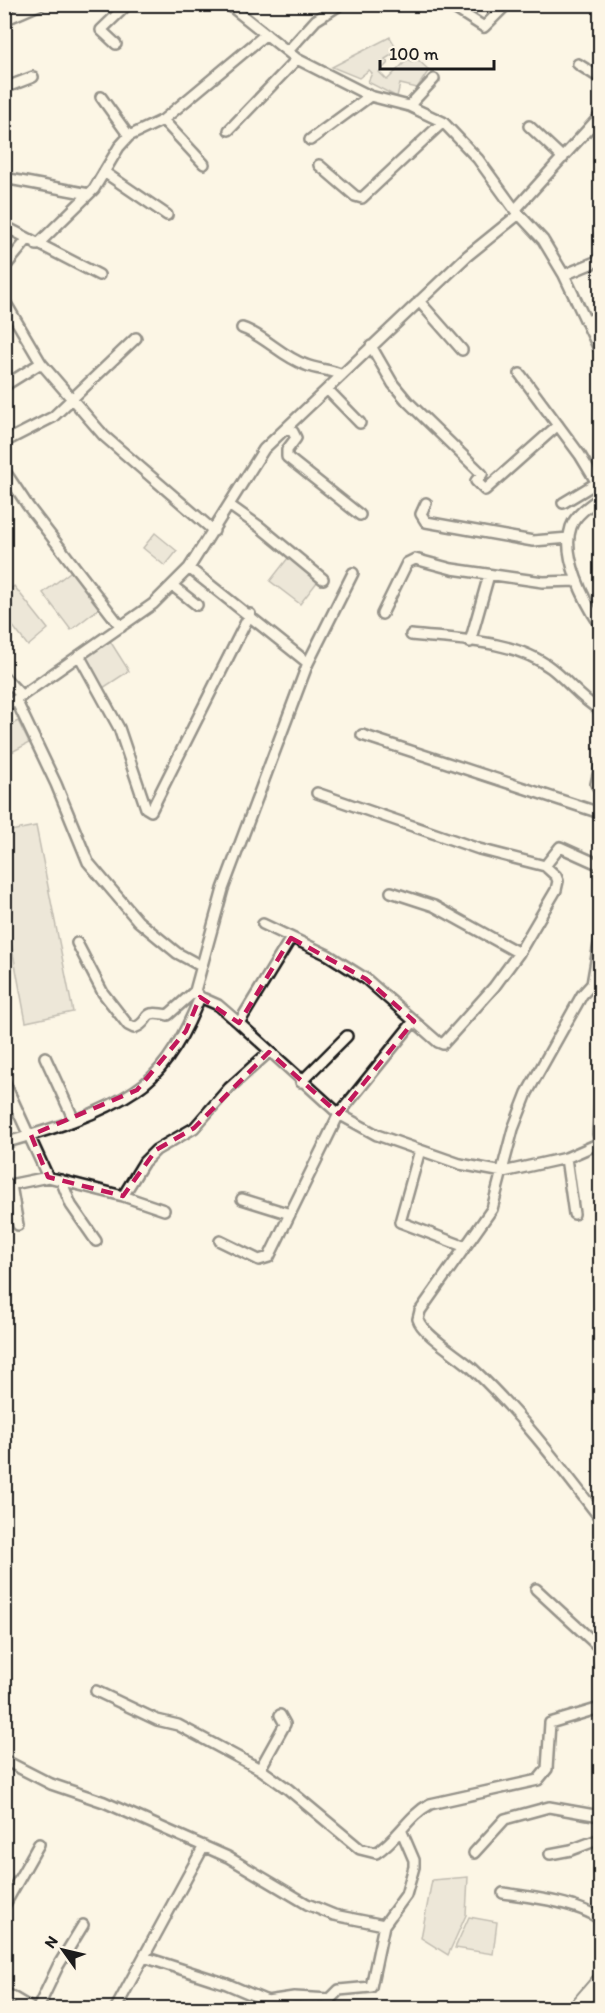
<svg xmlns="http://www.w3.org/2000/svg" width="605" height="2013" viewBox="0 0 605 2013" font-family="Itim,sans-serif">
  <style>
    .green { fill: #dbd5c8; stroke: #7c7872; stroke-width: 1.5 }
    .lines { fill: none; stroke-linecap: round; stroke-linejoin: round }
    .minor-casing { stroke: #1c1c1c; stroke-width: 14 }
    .primary-casing { stroke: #1c1c1c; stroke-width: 18 }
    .minor { stroke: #fcf5e5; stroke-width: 9 }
    .primary { stroke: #fcf5e5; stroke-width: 14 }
    .marked { fill: none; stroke: #c2185b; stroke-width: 4.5; stroke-dasharray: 12 8; stroke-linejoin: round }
  </style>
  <rect width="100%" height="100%" fill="#fcf5e5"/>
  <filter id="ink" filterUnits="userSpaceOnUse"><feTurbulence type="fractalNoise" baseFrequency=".0167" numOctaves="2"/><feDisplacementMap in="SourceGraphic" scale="12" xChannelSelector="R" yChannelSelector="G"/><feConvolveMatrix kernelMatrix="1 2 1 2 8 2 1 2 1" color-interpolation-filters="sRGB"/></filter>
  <g filter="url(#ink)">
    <path class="green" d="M 390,37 L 398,51 L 385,59 L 388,63 L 379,72 L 387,80 L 408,59 L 412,62 L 417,59 L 429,70 L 417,88 L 400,84 L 397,97 L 368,82 L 372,73 L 369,70 L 359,78 L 332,67 Z
      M 155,533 L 177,551 L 165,566 L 143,548 Z
      M 288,558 L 318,581 L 300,604 L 270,581 Z
      M 74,569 L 102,606 L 71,630 L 43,593 Z
      M 14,586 L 48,629 L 28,646 L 5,616 L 5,594 Z
      M 110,641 L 129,671 L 103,688 L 84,659 Z
      M 18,721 L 29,743 L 8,754 L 5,747 L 5,728 Z
      M 36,826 L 73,1012 L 26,1022 L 5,911 L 5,832 Z
      M 468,1877 L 466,1915 L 448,1955 L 421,1938 L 432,1880 Z
      M 469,1917 L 497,1922 L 493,1954 L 455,1948 Z"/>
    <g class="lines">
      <defs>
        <path id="minor" d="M 228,4 L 297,59 L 370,96 L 409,106 L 443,122 L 478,159 L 515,210 L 543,240 L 564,275 L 600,351
          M 448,4 L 484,27 L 507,4
          M 4,20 L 41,4
          M 116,44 L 101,30 L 128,4
          M 288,51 L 316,20 L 338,6
          M 578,64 L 600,78
          M 4,88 L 33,77
          M 101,97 L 129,136
          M 409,106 L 434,79
          M 163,120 L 204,164
          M 529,126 L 563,158
          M 229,130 L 297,59
          M 310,140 L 370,96
          M 319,165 L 355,196 L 362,198 L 443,122
          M 104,172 L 167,215
          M 4,178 L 89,194
          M 515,210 L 600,116
          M 4,226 L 99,275
          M 37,245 L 94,189 L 119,147 L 129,136 L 163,120 L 266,34
          M 4,268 L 27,240
          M 564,275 L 600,260
          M 4,300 L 41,363 L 104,436 L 214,531
          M 419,301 L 462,350
          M 586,322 L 600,315
          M 242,328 C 264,335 282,357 306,365 C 318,370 330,369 342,375
          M 371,346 L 393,384 L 407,401 L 482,474 L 476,481 L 485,490 L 558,425
          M 520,374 L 580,455 L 600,488
          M 4,386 L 41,363
          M 327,389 L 360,423
          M 286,428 L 293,432 L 296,438 L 287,450 L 287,457 L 360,515
          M 10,439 L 53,417 L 136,338
          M 4,470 L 28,506 L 121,627
          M 600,498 C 590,505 575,515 571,527 C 561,556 585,602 600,625
          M 426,503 L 421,514 L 426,522 L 533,541 L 569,538
          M 563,503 L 598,482
          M 229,505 L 260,527 L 323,579
          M 189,568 L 308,663
          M 173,586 L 197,605
          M 382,614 L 407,563 L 415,559 L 452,569 L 543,582 L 577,581
          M 411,635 C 456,640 513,639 551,668 C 568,681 581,699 600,710
          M 470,642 L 489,575
          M 80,657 L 119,728 L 146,808 L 151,811 L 250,614
          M 4,677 L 22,696
          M 16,700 L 56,784 L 88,862 L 138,921 L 177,953 L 201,966
          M 4,708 L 153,604 L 189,568 L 264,449 L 467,256 L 519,214
          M 362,735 L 600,813
          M 600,766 L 596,784 L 600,790
          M 545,866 L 560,847 L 600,865
          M 391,892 L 434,906 L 519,953
          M 263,924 L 328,955 L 366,979 L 438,1042 L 443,1044 L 494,987 L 519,953 L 556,890 L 558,881 L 556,876 L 545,866 L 479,849 L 317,793
          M 77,943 L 103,993 L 128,1025 L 134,1028 C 153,1021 139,1009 168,1015 L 195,991 L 223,889 L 308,663 L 353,573
          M 600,981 L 592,984 L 582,995 L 527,1093 L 513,1129 L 492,1209 L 420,1311 L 418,1319 C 422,1334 459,1356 472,1368 C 520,1413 560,1466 600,1518
          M 592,984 L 600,938
          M 195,991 L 200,997 L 218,1005 L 239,1023 L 339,1114 L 377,1135 L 460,1164 L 503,1172 L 566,1158 L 600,1143
          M 239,1023 L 291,938
          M 45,1057 L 74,1120
          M 4,1081 L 48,1177
          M 301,1082 L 347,1036
          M 4,1143 C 49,1130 98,1116 136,1090 C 167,1070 187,1030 200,997
          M 600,1144 L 598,1134 L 600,1098
          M 420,1150 L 400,1222 L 463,1246
          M 566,1158 L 574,1214
          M 61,1180 L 71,1205 L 96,1241
          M 11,1185 L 18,1225
          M 4,1186 L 48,1177 L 123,1196 L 164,1210
          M 123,1196 L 144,1162 L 156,1150 L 194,1128 L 229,1088 L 269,1052
          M 242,1199 L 290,1214
          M 220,1241 L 259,1260 L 269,1257 L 339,1114 L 414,1021
          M 536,1589 L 600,1648
          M 96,1691 L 157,1720 L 178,1725 L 260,1769 L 288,1789 L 360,1849 L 376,1853 C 398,1839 408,1816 430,1804 L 538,1780 L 547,1769 L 550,1723 L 600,1708
          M 4,1760 L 51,1784 L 104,1802 L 228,1857 L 307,1904 L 334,1915 L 384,1925
          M 260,1769 L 285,1724 L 280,1715
          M 474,1853 L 505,1819 L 549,1807 L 600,1816
          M 550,1854 L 571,1850 L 600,1839
          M 503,1893 C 531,1897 577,1902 600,1919
          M 4,1906 L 39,1844
          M 144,1957 L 227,1984 L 267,2001 L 265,2008
          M 4,1992 L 31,2008
          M 267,2001 L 294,1997 L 330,1999
          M 38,2008 L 58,1966 L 83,1925
          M 116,2008 L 204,1846
          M 329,2008 L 330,1999 L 339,1990 L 371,1987 L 384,1925 L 406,1895 L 414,1867 L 414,1860 L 402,1832"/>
        <path id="primary" d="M 576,2008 L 600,1980"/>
      </defs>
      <use href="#minor" class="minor-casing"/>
      <use href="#primary" class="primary-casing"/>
      <use href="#minor" class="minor"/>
      <use href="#primary" class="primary"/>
    </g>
  </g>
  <path d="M0 0H605V2013H0ZM 291,938 L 366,979 L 414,1021 L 339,1114 L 269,1052 L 194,1128 L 156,1150 L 123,1196 L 48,1177 L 31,1135 L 137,1090 L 186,1031 L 200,997 L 239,1023 Z" fill="#fcf5e5" fill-opacity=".55" fill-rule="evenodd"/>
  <path class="marked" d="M 291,938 L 366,979 L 414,1021 L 339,1114 L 269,1052 L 194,1128 L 156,1150 L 123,1196 L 48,1177 L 31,1135 L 137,1090 L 186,1031 L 200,997 L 239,1023 Z"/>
  <rect width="605" height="2013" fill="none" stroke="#fcf5e5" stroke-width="24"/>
  <rect x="12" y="12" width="581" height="1989" fill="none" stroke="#1c1c1c" stroke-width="2" filter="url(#ink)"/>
  <g transform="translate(63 1950) rotate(304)" stroke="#fcf5e5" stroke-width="4.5" paint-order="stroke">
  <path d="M0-4.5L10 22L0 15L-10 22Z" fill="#1c1c1c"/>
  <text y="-9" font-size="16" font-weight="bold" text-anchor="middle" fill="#1c1c1c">N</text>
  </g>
  <path d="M380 60v9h114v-9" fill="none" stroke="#1c1c1c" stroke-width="3"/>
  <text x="389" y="60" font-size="18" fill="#1c1c1c" stroke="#fcf5e5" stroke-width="4.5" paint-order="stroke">100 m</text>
</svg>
